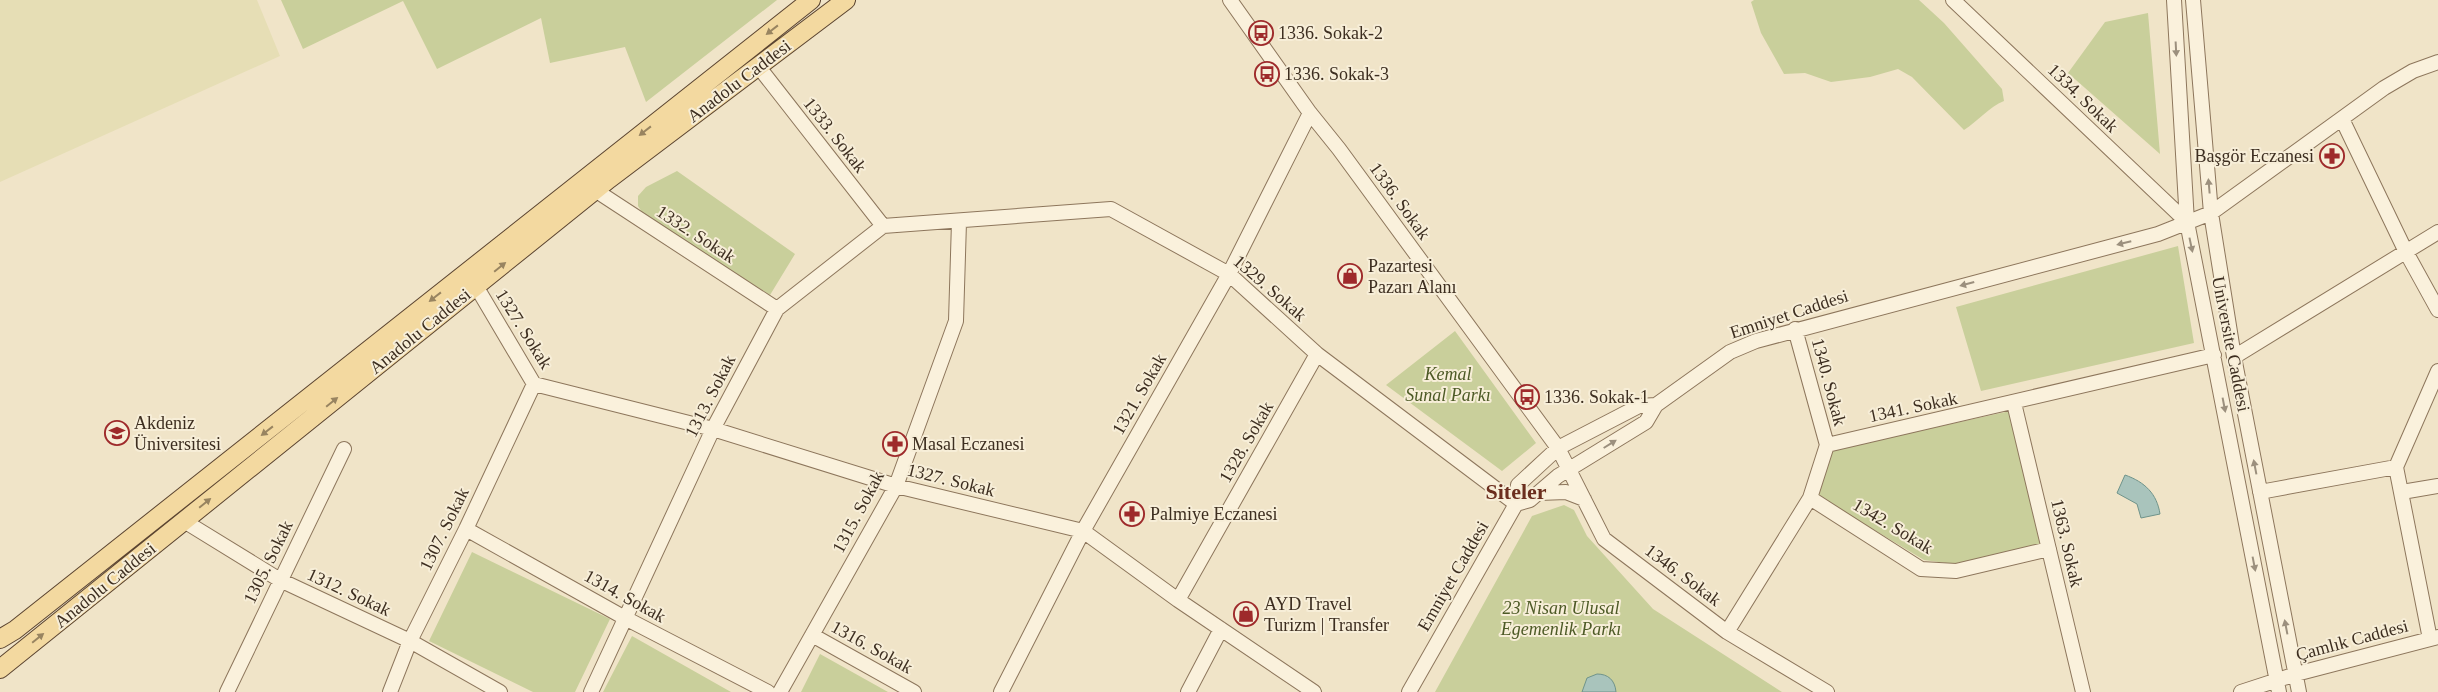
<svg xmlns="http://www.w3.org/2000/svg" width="2438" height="692" viewBox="0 0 2438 692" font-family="Georgia,serif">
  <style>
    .farmland { fill: #e6deb5 }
    .green { fill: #c9cf9b }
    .water { fill: #a9c4bc; stroke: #6f938a }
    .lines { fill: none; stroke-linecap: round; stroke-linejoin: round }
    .minor-casing { stroke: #8d765c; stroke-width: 16 }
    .major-casing { stroke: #5b4430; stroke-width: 20 }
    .minor { stroke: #faf1dc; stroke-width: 14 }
    .major { stroke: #f3d9a0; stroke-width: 18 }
    .oneway { fill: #988460 }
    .oneway2 { fill: #9c907e }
    .labels { text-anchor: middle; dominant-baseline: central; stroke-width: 4; stroke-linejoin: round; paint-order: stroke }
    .poi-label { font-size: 18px; fill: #3d2e20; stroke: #f7eed8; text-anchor: start }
    .street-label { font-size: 18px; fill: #3d2e20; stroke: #f7eed8 }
    .park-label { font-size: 18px; font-style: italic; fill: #4d5a26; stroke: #f7eed8 }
    .district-label { font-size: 22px; font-weight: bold; fill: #6b2e1e; stroke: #f7eed8 }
  </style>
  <rect width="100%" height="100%" fill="#f0e4c8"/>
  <path class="farmland" d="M 0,0 L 257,0 L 280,56 L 0,182 Z"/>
  <path class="green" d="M 281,0 L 777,0 L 646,102 L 625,47 L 550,63 L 541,18 L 437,69 L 403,1 L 303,49 Z
    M 1754,0 L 1919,0 L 1944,23 L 2002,89 L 2004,101 C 1989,107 1978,121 1964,130 L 1912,77 L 1898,69 L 1870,77 L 1831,82 L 1805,73 L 1784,74 L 1761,33 L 1751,2 Z
    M 2148,13 L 2160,154 L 2068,73 L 2105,22 Z
    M 677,171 L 795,254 L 770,295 L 644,215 L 638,206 L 638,196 L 646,187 Z
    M 2178,246 L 2194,343 L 1981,391 L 1956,307 Z
    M 1455,331 L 1536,443 L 1502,471 L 1386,385 Z
    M 2010,411 L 2040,545 L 1953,564 L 1924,560 L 1818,496 L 1832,450 Z
    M 1564,505 L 1574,510 L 1587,536 L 1653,609 L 1782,692 L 1435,692 L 1532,516 Z
    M 472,552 L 610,619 L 575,692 L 533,692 L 429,641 Z
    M 632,636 L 731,692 L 603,692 Z
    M 820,654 L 888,692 L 801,692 Z"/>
  <path class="water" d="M 2125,475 C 2145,482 2157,494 2160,514 L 2141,518 L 2137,504 L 2117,493 Z
    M 1597,674 C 1608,674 1615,680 1616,692 L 1582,692 L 1587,678 Z"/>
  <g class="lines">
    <defs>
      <path id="minor" d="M 1230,0 L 1310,113 L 1339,149 L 1558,448 L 1604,539 L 1727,632 L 1827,692
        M 1953,0 L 2187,222
        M 2174,0 L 2187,222 L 2279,692
        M 2193,0 L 2211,213 L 2234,357 L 2299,692
        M 758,66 L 883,226
        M 2342,119 L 2406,252 L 2438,310
        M 595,190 L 777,309
        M 476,286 L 534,384 L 713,429 L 896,486 L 1083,531 L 1178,600 L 1314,692
        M 1795,329 L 1827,445
        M 2234,357 L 2438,232
        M 2014,403 L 2083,692
        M 2260,492 L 2396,467
        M 2402,492 L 2438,486
        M 1539,493 L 1566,492 L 1584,499
        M 1810,498 L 1921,569 L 1956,571 L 2049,549
        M 1516,504 L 1530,500 L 1558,476 L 1646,422 L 1656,405
        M 184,521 L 280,580 L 410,641 L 500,692
        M 466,529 L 625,618 L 768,692
        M 1178,600 L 1317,354
        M 1727,632 L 1810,498 L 1827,445 L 2214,355
        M 812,635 L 914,692
        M 2430,639 L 2396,467 L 2438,371
        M 227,692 L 344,449
        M 390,692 L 410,641 L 466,529 L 534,384
        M 591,692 L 713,429 L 777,309 L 883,226 L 1111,209 L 1229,274 L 1317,354 L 1516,504
        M 780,692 L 896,486 L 956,321 L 959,222
        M 1001,692 L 1083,531 L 1229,274 L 1310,113
        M 1188,692 L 1221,629
        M 1409,692 L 1516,504 L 1518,485 L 1558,448 L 1639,406 L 1656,405 L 1730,352 L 1756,341 L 2158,234 L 2211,213 L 2384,88 L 2413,71 L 2438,62
        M 2241,692 L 2296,674 L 2438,637"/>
      <path id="major" d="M 0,639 L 15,630 L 811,0
        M 0,669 L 609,179 L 846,0"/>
    </defs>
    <use href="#minor" class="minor-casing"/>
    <use href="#major" class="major-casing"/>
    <use href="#minor" class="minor"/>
    <use href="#major" class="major"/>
  </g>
  <defs><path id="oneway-solid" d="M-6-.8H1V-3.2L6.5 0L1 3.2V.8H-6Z" transform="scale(1.25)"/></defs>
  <g class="oneway">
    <use href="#oneway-solid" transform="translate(772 30) rotate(142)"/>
    <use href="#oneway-solid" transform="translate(645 131) rotate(142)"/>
    <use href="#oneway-solid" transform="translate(500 267) rotate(-39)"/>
    <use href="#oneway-solid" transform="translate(435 297) rotate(142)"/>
    <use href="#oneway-solid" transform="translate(332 402) rotate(-39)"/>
    <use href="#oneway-solid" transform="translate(267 431) rotate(142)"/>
    <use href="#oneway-solid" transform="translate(205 503) rotate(-39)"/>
    <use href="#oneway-solid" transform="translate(38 638) rotate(-39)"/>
  </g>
  <g class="oneway2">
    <use href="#oneway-solid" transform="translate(2176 49) rotate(87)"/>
    <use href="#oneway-solid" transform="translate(2209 186) rotate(-95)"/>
    <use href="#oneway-solid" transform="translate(2124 243) rotate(166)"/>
    <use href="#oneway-solid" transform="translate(2191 245) rotate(78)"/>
    <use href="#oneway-solid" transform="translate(1967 284) rotate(165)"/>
    <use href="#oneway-solid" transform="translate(2224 405) rotate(79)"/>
    <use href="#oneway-solid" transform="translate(1610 444) rotate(-32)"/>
    <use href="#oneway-solid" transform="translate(2255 467) rotate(-101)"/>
    <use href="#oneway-solid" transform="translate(2254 564) rotate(79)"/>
    <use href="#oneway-solid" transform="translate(2286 627) rotate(-101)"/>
  </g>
  <defs>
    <symbol id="bus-ring" viewBox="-11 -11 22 22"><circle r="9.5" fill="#f7eed8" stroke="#9e2a2b" stroke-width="1.5"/><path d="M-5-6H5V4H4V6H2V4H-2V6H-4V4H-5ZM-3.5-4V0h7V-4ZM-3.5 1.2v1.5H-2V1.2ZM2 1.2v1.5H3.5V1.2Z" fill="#9e2a2b"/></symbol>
    <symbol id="pharmacy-ring" viewBox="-11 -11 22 22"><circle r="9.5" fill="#f7eed8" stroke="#9e2a2b" stroke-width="1.5"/><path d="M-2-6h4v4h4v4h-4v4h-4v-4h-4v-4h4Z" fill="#9e2a2b"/></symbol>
    <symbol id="shop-ring" viewBox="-11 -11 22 22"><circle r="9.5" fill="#f7eed8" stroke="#9e2a2b" stroke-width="1.5"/><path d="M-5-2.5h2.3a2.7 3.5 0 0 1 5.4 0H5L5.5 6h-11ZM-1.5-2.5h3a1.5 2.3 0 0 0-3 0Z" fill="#9e2a2b"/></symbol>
    <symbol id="university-ring" viewBox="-11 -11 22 22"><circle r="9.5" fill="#f7eed8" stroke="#9e2a2b" stroke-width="1.5"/><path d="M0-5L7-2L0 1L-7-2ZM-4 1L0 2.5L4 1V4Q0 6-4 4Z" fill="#9e2a2b"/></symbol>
  </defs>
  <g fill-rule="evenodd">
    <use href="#bus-ring" x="1247" y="19" width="28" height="28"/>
    <use href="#bus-ring" x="1253" y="60" width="28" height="28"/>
    <use href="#pharmacy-ring" x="2318" y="142" width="28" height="28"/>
    <use href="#shop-ring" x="1336" y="262" width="28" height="28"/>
    <use href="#bus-ring" x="1513" y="383" width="28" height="28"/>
    <use href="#university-ring" x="103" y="419" width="28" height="28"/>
    <use href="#pharmacy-ring" x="881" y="430" width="28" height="28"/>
    <use href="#pharmacy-ring" x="1118" y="500" width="28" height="28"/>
    <use href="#shop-ring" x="1232" y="600" width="28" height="28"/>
  </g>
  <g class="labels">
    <g class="poi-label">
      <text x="1278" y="33">1336. Sokak-2</text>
      <text x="1284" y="74">1336. Sokak-3</text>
      <text x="2314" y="156" text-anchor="end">Başgör Eczanesi</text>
      <text x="1368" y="266">Pazartesi<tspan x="1368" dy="21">Pazarı Alanı</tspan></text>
      <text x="1544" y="397">1336. Sokak-1</text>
      <text x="134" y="423">Akdeniz<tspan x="134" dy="21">Üniversitesi</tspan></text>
      <text x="912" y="444">Masal Eczanesi</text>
      <text x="1150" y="514">Palmiye Eczanesi</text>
      <text x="1264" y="604">AYD Travel<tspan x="1264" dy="21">Turizm | Transfer</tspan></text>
    </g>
    <g class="street-label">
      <text transform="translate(739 81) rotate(-37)">Anadolu Caddesi</text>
      <text transform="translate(2083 98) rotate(44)">1334. Sokak</text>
      <text transform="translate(835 135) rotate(52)">1333. Sokak</text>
      <text transform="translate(1400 201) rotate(54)">1336. Sokak</text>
      <text transform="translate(696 234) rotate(33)">1332. Sokak</text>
      <text transform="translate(1270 288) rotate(41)">1329. Sokak</text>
      <text transform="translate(1789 314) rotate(-18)">Emniyet Caddesi</text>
      <text transform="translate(524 329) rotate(58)">1327. Sokak</text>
      <text transform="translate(420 331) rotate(-39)">Anadolu Caddesi</text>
      <text transform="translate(2231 344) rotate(79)">Universite Caddesi</text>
      <text transform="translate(1829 382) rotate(75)">1340. Sokak</text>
      <text transform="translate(1139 394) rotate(-60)">1321. Sokak</text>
      <text transform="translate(710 396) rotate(-63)">1313. Sokak</text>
      <text transform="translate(1913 407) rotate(-12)">1341. Sokak</text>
      <text transform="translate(1246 442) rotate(-60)">1328. Sokak</text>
      <text transform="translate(951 480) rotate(14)">1327. Sokak</text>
      <text transform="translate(858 512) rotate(-62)">1315. Sokak</text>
      <text transform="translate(1893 526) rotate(31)">1342. Sokak</text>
      <text transform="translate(444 529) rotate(-64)">1307. Sokak</text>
      <text transform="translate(2067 543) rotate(77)">1363. Sokak</text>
      <text transform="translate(268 562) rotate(-64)">1305. Sokak</text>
      <text transform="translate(1683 575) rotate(37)">1346. Sokak</text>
      <text transform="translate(1453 576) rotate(-60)">Emniyet Caddesi</text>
      <text transform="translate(105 585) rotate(-39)">Anadolu Caddesi</text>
      <text transform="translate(349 592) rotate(25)">1312. Sokak</text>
      <text transform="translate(625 596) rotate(29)">1314. Sokak</text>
      <text transform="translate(2352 640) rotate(-15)">Çamlık Caddesi</text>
      <text transform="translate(872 647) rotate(29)">1316. Sokak</text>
    </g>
    <g class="park-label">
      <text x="1448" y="374">Kemal<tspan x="1448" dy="21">Sunal Parkı</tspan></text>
      <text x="1561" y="608">23 Nisan Ulusal<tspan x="1561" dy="21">Egemenlik Parkı</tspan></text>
    </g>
    <g class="district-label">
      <text x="1516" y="491">Siteler</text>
    </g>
  </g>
</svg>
